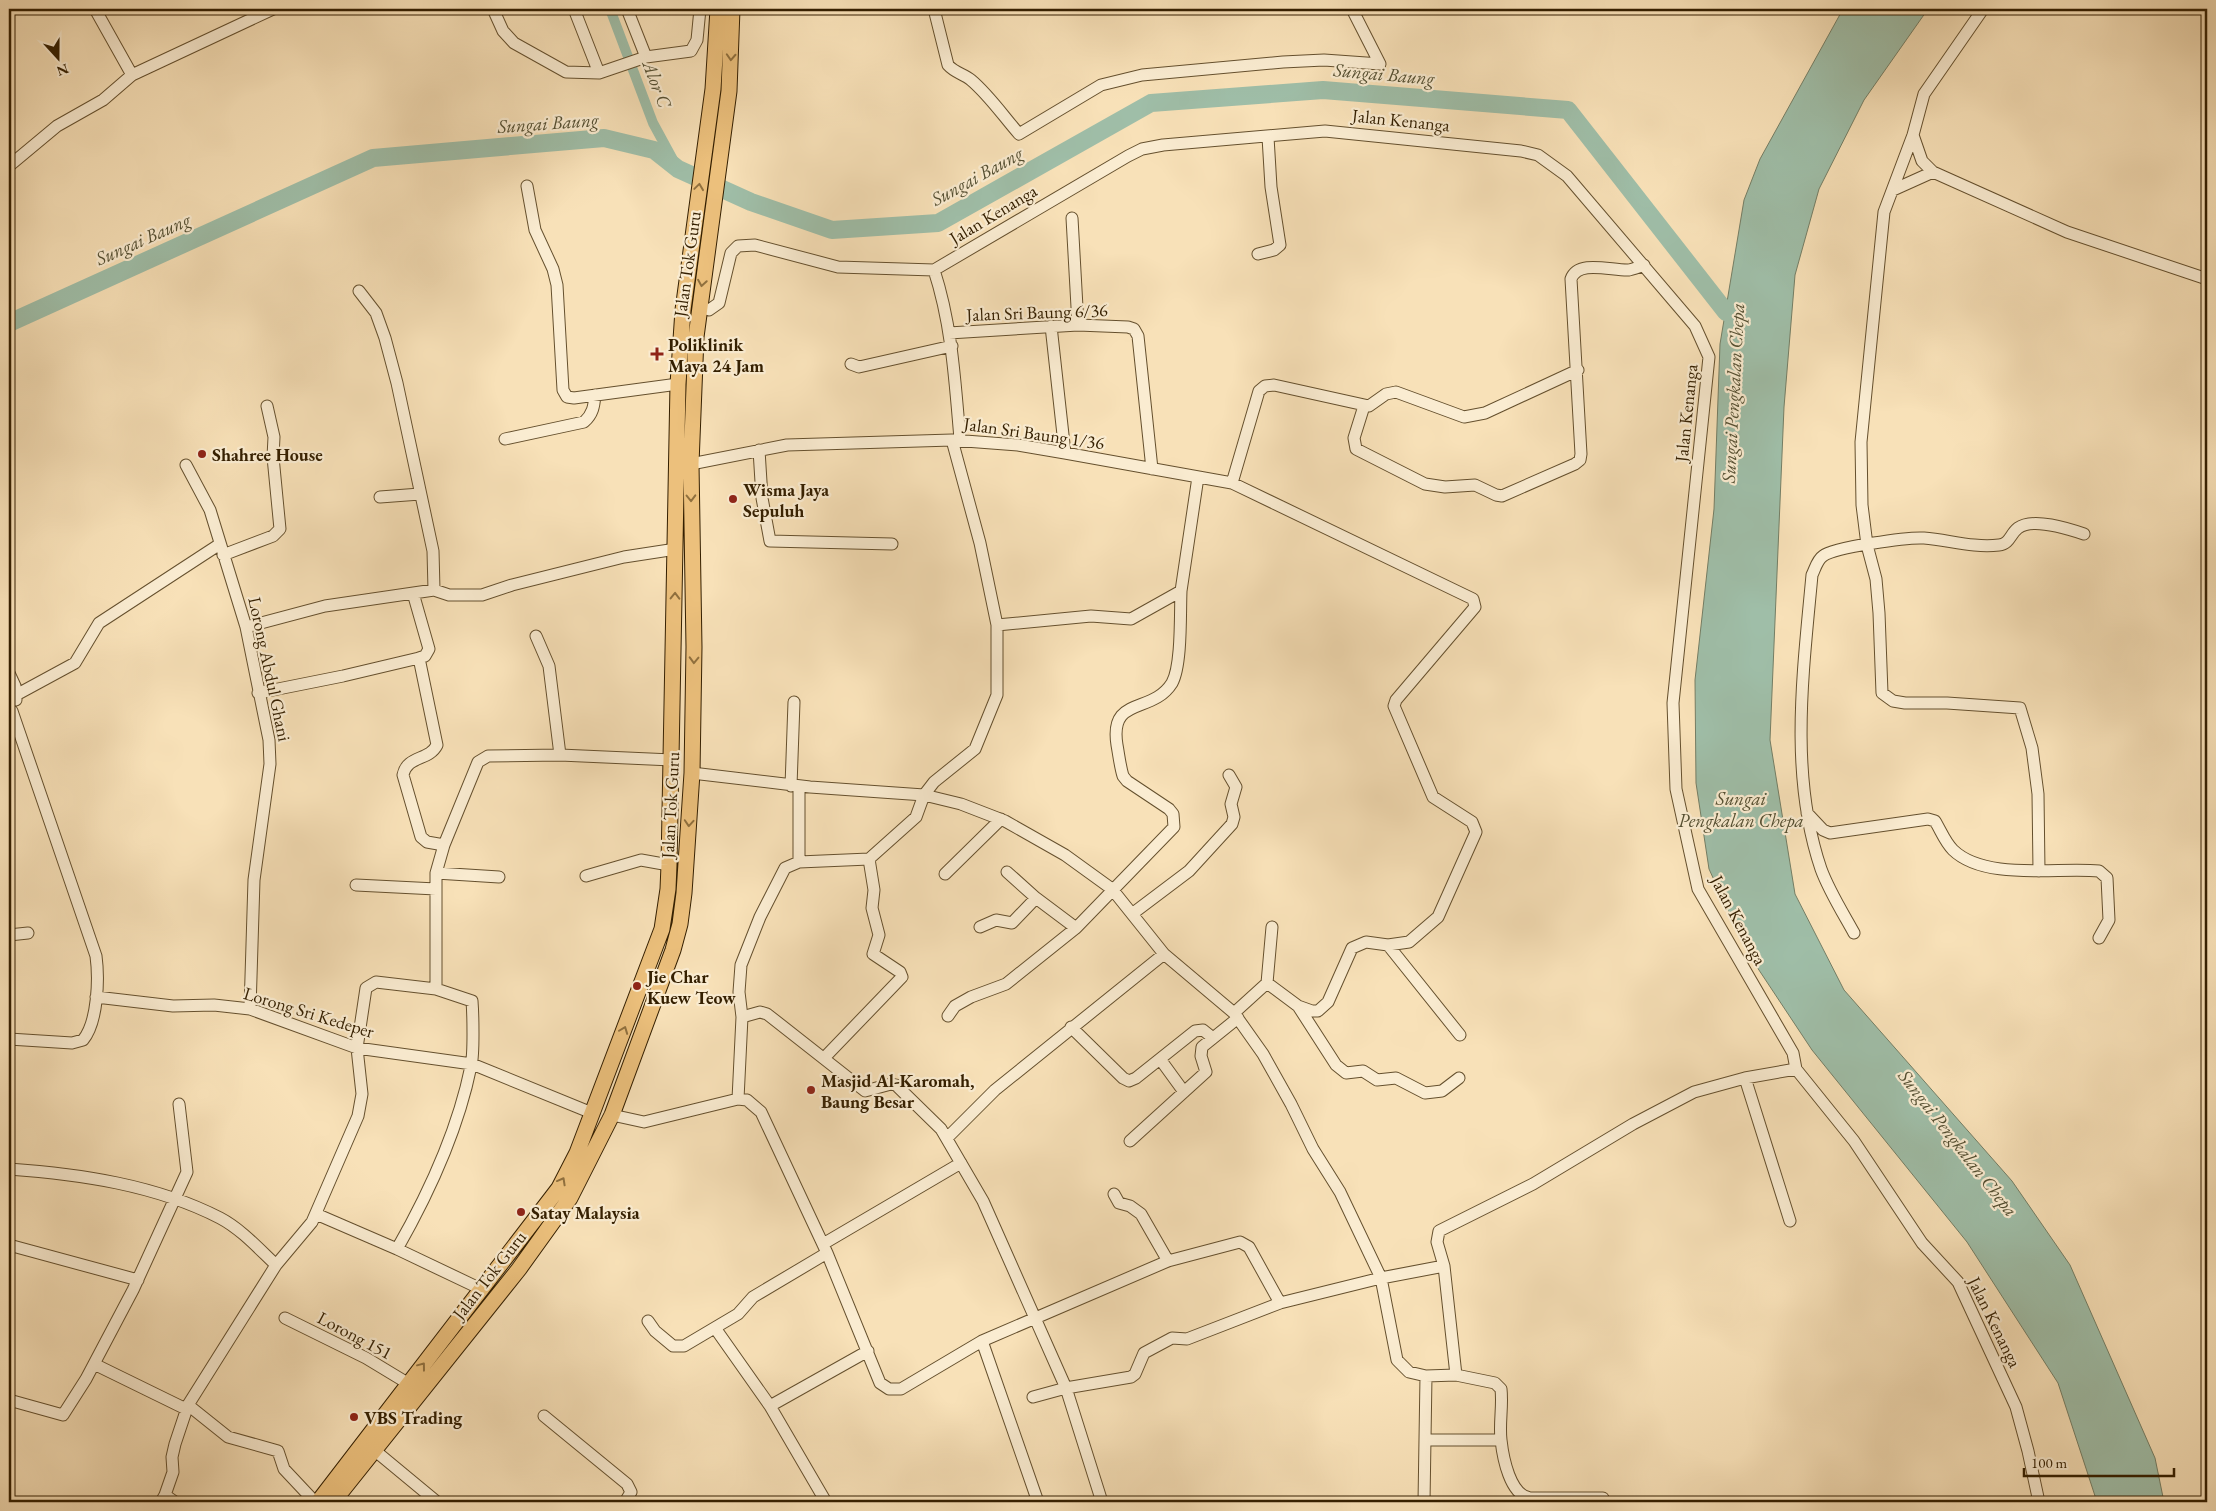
<svg xmlns="http://www.w3.org/2000/svg" width="2216" height="1511" viewBox="0 0 2216 1511" font-family="'EB Garamond',serif">
  <style>
    .water { fill: #9fbea8; stroke: #747e65 }
    .lines { fill: none; stroke-linecap: round; stroke-linejoin: round }
    .canal { stroke: #9fbea8; stroke-width: 10 }
    .river { stroke: #9fbea8; stroke-width: 18 }
    .minor-casing { stroke: #65502e; stroke-width: 13 }
    .major-casing { stroke: #341f00; stroke-width: 17 }
    .minor { stroke: #faecd1; stroke-width: 11 }
    .major { stroke: #ecc07c; stroke-width: 15 }
    .oneway { stroke: #90703e }
    .poi-dot { fill: #8f2418; stroke: #faecd1; stroke-width: 2 }
    .labels { text-anchor: middle; dominant-baseline: central; stroke-width: 4.5; stroke-linejoin: round; paint-order: stroke }
    .street-label { font-size: 18px; fill: #341f00; stroke: #faecd1 }
    .poi-label { font-size: 18px; font-weight: bold; fill: #341f00; stroke: #faecd1; text-anchor: start }
    .water-label { font-size: 19px; font-style: italic; fill: #544f32; stroke: #faecd1 }
  </style>
  <rect width="100%" height="100%" fill="#f8e1b8"/>
  <filter id="stains"><feTurbulence type="fractalNoise" baseFrequency=".004" numOctaves="4"/><feColorMatrix values="0 0 0 0 .2 0 0 0 0 .09 0 0 0 0 .02 0 0 0 .5 -.17"/></filter>
  <radialGradient id="worn" r=".72"><stop offset=".6" stop-color="#630" stop-opacity="0"/><stop offset="1" stop-color="#630" stop-opacity=".3"/></radialGradient>
  <path class="water" d="M 1843,9 L 1928,9 L 1864,100 L 1819,189 L 1795,275 L 1784,407 L 1770,740 L 1795,894 L 1844,990 L 2012,1181 L 2070,1265 L 2155,1458 L 2164,1502 L 2097,1502 L 2058,1383 L 1967,1242 L 1812,1050 L 1747,952 L 1709,869 L 1696,783 L 1695,680 L 1714,509 L 1720,344 L 1744,200 L 1760,159 Z"/>
  <g class="lines">
    <path class="canal" d="M 610,9 L 653,123 L 678,169"/>
    <path class="river" d="M 9,323 L 373,158 L 604,138 L 654,150 L 678,169 L 751,202 L 832,230 L 938,223 L 1151,103 L 1323,90 L 1568,110 L 1726,312"/>
    <defs>
      <path id="minor" d="M 95,9 L 132,75
        M 493,9 L 503,31 L 514,43 L 566,72 L 599,73 L 646,57 L 691,51 L 697,40 L 700,9
        M 574,9 L 599,73
        M 627,9 L 646,57
        M 934,9 L 948,65 C 955,73 964,74 971,80 C 989,95 1004,117 1019,134 L 1101,85 L 1142,75 L 1283,62 L 1324,60 L 1380,64 L 1352,9
        M 1983,9 L 1924,94 L 1913,135 L 1884,212 L 1861,442 L 1862,505 L 1867,545 L 1876,579 L 1879,613 L 1882,693 L 1893,701 L 1905,703 L 1947,703 L 2020,708 L 2032,748 L 2038,794 L 2039,871
        M 1913,135 L 1922,161 L 1933,172 L 2067,232 L 2207,279
        M 9,166 L 57,126 L 103,100 L 132,75 L 273,9
        M 527,186 L 535,230 L 553,269 L 557,285 L 563,390 L 567,397 L 574,398 L 678,384
        M 1893,190 L 1933,172
        M 1072,218 L 1078,325
        M 1258,254 L 1274,250 L 1280,245 L 1271,187 L 1268,137
        M 934,270 C 952,325 955,382 960,439
        M 359,291 L 376,313 L 385,338 L 397,383 L 433,551 L 434,590
        M 699,306 L 709,310 L 719,303 L 731,253 L 738,246 L 755,245 L 838,267 L 934,270 L 1128,156 L 1142,149 L 1163,145 L 1325,131 L 1521,151 L 1538,155 L 1567,176 L 1695,326 L 1709,357 L 1673,703 L 1676,789 L 1698,889 L 1793,1053 L 1796,1069 L 1854,1141 L 1922,1243 L 1958,1282 L 2016,1407 L 2028,1451 L 2039,1502
        M 1051,326 L 1065,453
        M 949,333 L 1078,325 L 1128,327 L 1134,329 L 1138,336 L 1152,469
        M 851,364 L 859,367 L 952,346
        M 1364,406 L 1354,438 L 1356,449 L 1425,484 L 1445,487 L 1475,485 L 1496,495 L 1502,496 L 1575,464 L 1580,460 L 1581,454 L 1571,279 C 1578,259 1612,271 1629,270 C 1634,269 1639,267 1644,265
        M 505,439 L 584,422 C 593,414 594,406 595,395
        M 759,450 L 762,498 L 770,541 L 892,544
        M 691,464 L 787,445 L 952,440 L 1018,445 L 1065,453 L 1232,483 L 1473,599 L 1475,607 L 1396,700 L 1394,706 L 1433,797 L 1472,822 L 1476,832 L 1438,917 L 1409,942 L 1388,945 L 1366,942 L 1352,948 L 1328,1002 L 1318,1011 L 1312,1011 L 1298,1006 L 1267,983 L 1234,1013
        M 186,465 L 210,510 L 246,627 L 269,740 L 270,764 L 254,880 L 250,1009
        M 1232,483 L 1259,391 L 1265,386 L 1274,385 L 1369,406 L 1386,394 L 1396,392 L 1464,417 L 1485,413 L 1578,370
        M 380,497 L 420,494
        M 223,555 L 273,536 L 280,529 L 273,457 L 274,437 L 267,406
        M 413,593 L 429,649 L 425,656 L 419,658 L 437,745 C 429,761 407,755 403,775 L 421,837 L 427,842 L 444,845
        M 997,625 L 1091,616 L 1131,619 L 1181,591 L 1198,477
        M 246,627 L 325,606 L 434,590 L 449,595 L 482,595 L 512,585 L 624,557 L 676,549
        M 536,636 L 549,666 L 560,755
        M 9,673 L 15,686 L 16,700
        M 258,693 L 343,676 L 419,658
        M 16,695 L 75,663 L 99,623 L 220,544
        M 692,773 L 810,787 L 924,795 L 961,804 L 1005,821 L 1065,855 L 1112,889 L 1164,954 L 1234,1013 L 1263,1054 L 1291,1104 L 1313,1149 L 1340,1192 L 1381,1278 L 1444,1266
        M 791,786 L 794,702
        M 1807,813 L 1823,830 L 1830,833 L 1928,819 L 1935,821 C 1941,831 1945,842 1953,850 C 1985,881 2058,867 2099,871 L 2107,878 L 2109,920 L 2099,938
        M 799,862 L 869,859
        M 1007,872 L 1036,898 L 1076,928
        M 436,873 L 499,877
        M 945,874 L 1001,819
        M 586,876 L 641,860 L 669,865
        M 356,885 L 436,889
        M 1132,914 L 1189,871 L 1232,824 L 1234,817 L 1231,804 L 1236,787 L 1229,775
        M 980,927 L 996,920 L 1012,923 L 1036,898
        M 1854,933 C 1843,913 1829,891 1821,869 C 1789,775 1803,673 1812,575 C 1815,569 1817,560 1823,556 C 1834,547 1909,537 1924,538 C 1949,540 1973,548 1999,545 C 2010,544 2010,534 2018,528 C 2033,517 2069,529 2084,534
        M 9,935 L 28,933
        M 1388,945 L 1460,1035
        M 1267,983 L 1272,927
        M 436,989 L 472,1001 C 473,1014 474,1053 471,1066 C 458,1130 429,1193 397,1249 L 481,1289
        M 96,997 L 173,1006 L 214,1005 L 250,1009 L 357,1048 L 472,1064 L 592,1113
        M 1298,1006 L 1336,1065 L 1346,1073 L 1363,1071 L 1377,1080 L 1396,1078 L 1425,1093 L 1442,1091 L 1459,1078
        M 948,1016 L 955,1006 L 971,997 L 1006,984 L 1076,928 L 1174,827 L 1173,814 L 1169,809 L 1127,781 L 1123,776 C 1120,766 1119,756 1117,745 C 1109,695 1152,715 1172,683 C 1182,665 1180,613 1181,591
        M 742,1017 L 760,1012 L 767,1014 L 865,1091 L 891,1084 L 896,1085 L 941,1129 L 983,1201 L 1066,1388 L 1131,1377 L 1135,1374 L 1144,1353 L 1172,1338 L 1187,1339 L 1280,1303
        M 1071,1027 L 1123,1078 L 1129,1081 L 1136,1078 L 1195,1031 L 1203,1030 L 1213,1038
        M 9,1039 L 72,1043 L 83,1040 C 98,1022 99,978 96,956 L 12,711
        M 825,1057 L 902,977 L 900,972 L 873,954 L 879,935 L 872,908 L 874,890 L 869,859 L 916,817 L 924,795 L 934,782 L 975,749 L 997,695 L 997,625 L 980,543 L 952,440
        M 1160,1059 L 1184,1092
        M 1745,1078 L 1790,1221
        M 738,1099 L 742,1017 L 739,992 L 741,965 L 760,917 L 785,868 L 799,862 L 799,786
        M 612,1115 L 644,1122 L 738,1099 L 747,1100 L 761,1112 L 827,1253 L 753,1297 L 738,1314 L 684,1346 L 673,1346 L 655,1331 L 648,1321
        M 947,1138 L 995,1090 L 1164,954
        M 1130,1141 L 1206,1072 L 1201,1056 L 1202,1047 L 1238,1018
        M 9,1169 C 80,1174 156,1185 220,1218 C 241,1229 259,1249 276,1265
        M 1114,1194 L 1119,1203 L 1130,1206 L 1141,1214 L 1168,1261
        M 316,1214 L 397,1249
        M 823,1244 L 961,1163
        M 9,1245 L 138,1280
        M 827,1253 L 880,1383 L 889,1389 L 901,1389 L 982,1341 L 1168,1261 L 1240,1242 L 1249,1247 L 1280,1303 L 1381,1278 L 1397,1360 L 1409,1372 L 1426,1376
        M 285,1318 L 366,1358 L 409,1384
        M 715,1328 L 770,1406 L 826,1502
        M 982,1341 L 1038,1502
        M 94,1364 L 186,1409
        M 1456,1375 L 1495,1383 L 1501,1389 C 1503,1406 1499,1423 1501,1440 C 1503,1458 1510,1495 1530,1498 L 1603,1498
        M 1033,1397 L 1066,1388 L 1102,1502
        M 9,1400 L 63,1415 L 86,1379 L 133,1290 L 187,1172 L 179,1104
        M 188,1405 L 228,1437 L 278,1451 L 284,1469 L 315,1502
        M 770,1406 L 868,1351
        M 544,1416 L 627,1484 L 631,1492 L 625,1502
        M 1425,1440 L 1501,1440
        M 373,1449 L 437,1502
        M 165,1495 L 173,1472 L 172,1457 L 175,1444 L 188,1405 L 276,1265 L 312,1222 L 358,1116 L 362,1094 L 357,1048 L 366,988 L 376,982 L 436,989 L 436,873 L 444,845 L 478,762 L 488,756 L 560,755 L 672,760
        M 161,1502 L 165,1495 L 175,1502
        M 1424,1502 L 1426,1376 L 1456,1375 L 1444,1266 L 1437,1242 L 1439,1231 L 1533,1184 L 1633,1124 L 1694,1092 L 1745,1078 L 1796,1069"/>
      <path id="major" d="M 318,1502 L 559,1188 L 577,1153 L 662,929 L 668,889 L 669,865 L 678,384 L 683,310 L 713,89 L 718,9
        M 333,1502 L 519,1269 L 570,1198 L 612,1115 L 673,950 L 680,924 L 684,893 L 692,773 L 694,647 L 691,464 L 696,337 L 729,91 L 732,9"/>
    </defs>
    <use href="#minor" class="minor-casing"/>
    <use href="#major" class="major-casing"/>
    <use href="#minor" class="minor"/>
    <use href="#major" class="major"/>
  </g>
  <defs><path id="oneway-chevron" d="M-2-3.5L2.5 0L-2 3.5" fill="none" stroke-width="1.6" stroke-linecap="round" stroke-linejoin="round" transform="scale(1.25)"/></defs>
  <g class="oneway">
    <use href="#oneway-chevron" transform="translate(731 57) rotate(93)"/>
    <use href="#oneway-chevron" transform="translate(699 187) rotate(-82)"/>
    <use href="#oneway-chevron" transform="translate(702 283) rotate(99)"/>
    <use href="#oneway-chevron" transform="translate(691 498) rotate(89)"/>
    <use href="#oneway-chevron" transform="translate(675 596) rotate(-89)"/>
    <use href="#oneway-chevron" transform="translate(694 660) rotate(92)"/>
    <use href="#oneway-chevron" transform="translate(689 823) rotate(94)"/>
    <use href="#oneway-chevron" transform="translate(624 1030) rotate(-69)"/>
    <use href="#oneway-chevron" transform="translate(562 1181) rotate(-61)"/>
    <use href="#oneway-chevron" transform="translate(422 1366) rotate(-53)"/>
  </g>
  <g class="poi-dot">
    <path d="M654.5 346.5h5v5h5v5h-5v5h-5v-5h-5v-5h5z"/>
    <circle cx="202" cy="454" r="5"/>
    <circle cx="733" cy="499" r="5"/>
    <circle cx="637" cy="986" r="5"/>
    <circle cx="811" cy="1090" r="5"/>
    <circle cx="521" cy="1212" r="5"/>
    <circle cx="354" cy="1417" r="5"/>
  </g>
  <g class="labels">
    <g class="street-label">
      <text transform="translate(1401 120) rotate(6)">Jalan Kenanga</text>
      <text transform="translate(993 214) rotate(-31)">Jalan Kenanga</text>
      <text transform="translate(687 264) rotate(-82)">Jalan Tok Guru</text>
      <text transform="translate(1037 312) rotate(-2)">Jalan Sri Baung 6/36</text>
      <text transform="translate(1686 413) rotate(-84)">Jalan Kenanga</text>
      <text transform="translate(1034 433) rotate(8)">Jalan Sri Baung 1/36</text>
      <text transform="translate(270 669) rotate(78)">Lorong Abdul Ghani</text>
      <text transform="translate(670 805) rotate(-87)">Jalan Tok Guru</text>
      <text transform="translate(1739 920) rotate(62)">Jalan Kenanga</text>
      <text transform="translate(309 1012) rotate(17)">Lorong Sri Kedeper</text>
      <text transform="translate(489 1275) rotate(-52)">Jalan Tok Guru</text>
      <text transform="translate(1995 1322) rotate(64)">Jalan Kenanga</text>
      <text transform="translate(355 1335) rotate(28)">Lorong 151</text>
    </g>
    <g class="poi-label">
      <text x="668" y="344">Poliklinik<tspan x="668" dy="21">Maya 24 Jam</tspan></text>
      <text x="212" y="454">Shahree House</text>
      <text x="743" y="489">Wisma Jaya<tspan x="743" dy="21">Sepuluh</tspan></text>
      <text x="647" y="976">Jie Char<tspan x="647" dy="21">Kuew Teow</tspan></text>
      <text x="821" y="1080">Masjid Al-Karomah,<tspan x="821" dy="21">Baung Besar</tspan></text>
      <text x="531" y="1212">Satay Malaysia</text>
      <text x="364" y="1417">VBS Trading</text>
    </g>
    <g class="water-label">
      <text transform="translate(1384 74) rotate(5)">Sungai Baung</text>
      <text transform="translate(657 84) rotate(69)">Alor C</text>
      <text transform="translate(548 123) rotate(-4)">Sungai Baung</text>
      <text transform="translate(977 176) rotate(-29)">Sungai Baung</text>
      <text transform="translate(143 239) rotate(-24)">Sungai Baung</text>
      <text transform="translate(1733 393) rotate(-87)">Sungai Pengkalan Chepa</text>
      <text x="1741" y="798">Sungai<tspan x="1741" dy="22">Pengkalan Chepa</tspan></text>
      <text transform="translate(1958 1143) rotate(52)">Sungai Pengkalan Chepa</text>
    </g>
  </g>
  <rect width="2216" height="1511" fill="none" stroke="#f8e1b8" stroke-width="30"/>
  <rect x="10" y="10" width="2196" height="1491" fill="none" stroke="#341f00" stroke-width="2.5"/>
  <rect x="15" y="15" width="2186" height="1481" fill="none" stroke="#341f00"/>
  <g transform="translate(58 58) rotate(159)" stroke="#faecd1" stroke-width="4" paint-order="stroke">
  <path d="M0-4L9 19L0 12L-9 19Z" fill="#341f00"/>
  <text y="-8" font-size="14" font-weight="bold" text-anchor="middle" fill="#341f00">N</text>
  </g>
  <path d="M2024 1468v8h150v-8" fill="none" stroke="#341f00" stroke-width="2.5"/>
  <text x="2031" y="1468" font-size="15" fill="#341f00" stroke="#faecd1" stroke-width="4" paint-order="stroke">100 m</text>
  <rect width="100%" height="100%" filter="url(#stains)"/>
  <rect width="100%" height="100%" fill="url(#worn)"/>
</svg>
